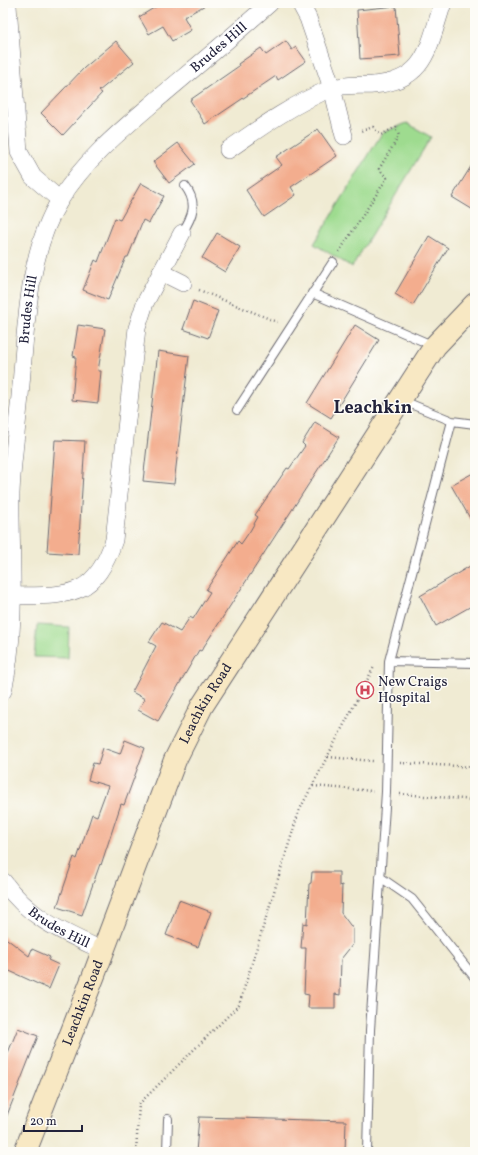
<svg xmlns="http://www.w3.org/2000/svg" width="478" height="1155" viewBox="0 0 478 1155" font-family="Vollkorn,serif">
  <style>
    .green { fill: #9edb8f; stroke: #607e65 }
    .building { fill: #f3ad8e }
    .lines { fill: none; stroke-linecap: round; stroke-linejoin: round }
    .lane-casing { stroke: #6a6870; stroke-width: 10 }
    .street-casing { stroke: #6a6870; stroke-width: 18 }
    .secondary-casing { stroke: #6a6870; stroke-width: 24 }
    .path { stroke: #6a6870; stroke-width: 2.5; stroke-dasharray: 1 3; stroke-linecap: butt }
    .lane { stroke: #fff; stroke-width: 8 }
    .street { stroke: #fff; stroke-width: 17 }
    .secondary { stroke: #f8e8c3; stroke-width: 22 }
    .labels { text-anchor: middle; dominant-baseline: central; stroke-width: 3; stroke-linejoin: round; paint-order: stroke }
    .street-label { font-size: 14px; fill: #22223b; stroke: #fdfcf7 }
    .poi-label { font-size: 14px; fill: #22223b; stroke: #fdfcf7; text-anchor: start }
    .district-label { font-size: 18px; font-weight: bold; fill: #22223b; stroke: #fdfcf7 }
  </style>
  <rect width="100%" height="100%" fill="#fdfcf7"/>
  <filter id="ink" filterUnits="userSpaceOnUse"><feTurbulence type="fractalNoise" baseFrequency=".025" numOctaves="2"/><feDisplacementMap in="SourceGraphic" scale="8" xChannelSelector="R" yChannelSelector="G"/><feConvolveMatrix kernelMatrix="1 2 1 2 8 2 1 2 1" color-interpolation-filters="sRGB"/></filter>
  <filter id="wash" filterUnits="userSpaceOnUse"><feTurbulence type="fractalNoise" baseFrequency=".012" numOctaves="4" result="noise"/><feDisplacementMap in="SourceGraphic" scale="16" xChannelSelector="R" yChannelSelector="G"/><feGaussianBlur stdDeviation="0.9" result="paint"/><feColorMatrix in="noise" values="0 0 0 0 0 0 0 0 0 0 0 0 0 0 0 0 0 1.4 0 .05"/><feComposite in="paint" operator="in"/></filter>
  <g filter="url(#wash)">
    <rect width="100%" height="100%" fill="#f0ebd3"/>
    <path class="green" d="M 407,123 L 431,137 L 352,267 L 314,244 L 382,133 Z
      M 37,625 L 69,627 L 68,658 L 34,657 Z"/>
    <g id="blocks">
      <path class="building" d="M 162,3 L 209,3 L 184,17 L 191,30 L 172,41 L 163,26 L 149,34 L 139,17 Z
        M 396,6 L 400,56 L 360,59 L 357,10 Z
        M 116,41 L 134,62 L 99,91 L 102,93 L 63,135 L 41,113 L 84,68 Z
        M 286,41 L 292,50 L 296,47 L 306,61 L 278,80 L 276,76 L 205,124 L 190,100 L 239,66 L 238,64 L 261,48 L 266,55 Z
        M 318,129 L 337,156 L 291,187 L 296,195 L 264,217 L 246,190 L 282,165 L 276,157 Z
        M 178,143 L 195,164 L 169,183 L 153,162 Z
        M 475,160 L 475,211 L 452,197 Z
        M 141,183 L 164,196 L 149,223 L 143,220 L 128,257 L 126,257 L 108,300 L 83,290 L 95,260 L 98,262 L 115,218 L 120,220 Z
        M 217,233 L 240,247 L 225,272 L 202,258 Z
        M 429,236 L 448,248 L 413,305 L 395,294 Z
        M 193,301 L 218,311 L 208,338 L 183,329 Z
        M 78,325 L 105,329 L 98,371 L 101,371 L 98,403 L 72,400 L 76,357 L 73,356 Z
        M 355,325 L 379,340 L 331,418 L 307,403 Z
        M 158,351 L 189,356 L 174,484 L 143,481 Z
        M 315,422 L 339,437 L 201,651 L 199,650 L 158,721 L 138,710 L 145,699 L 132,692 L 156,646 L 149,642 L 162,622 L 180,632 L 190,617 L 193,619 L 210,592 L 206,590 L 238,541 L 241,544 L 250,531 L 258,517 L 255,515 L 287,468 L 289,469 L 305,446 L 302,443 Z
        M 55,440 L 85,441 L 78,554 L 47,552 Z
        M 475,472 L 475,527 L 451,485 Z
        M 475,563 L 475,604 L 436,626 L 420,596 Z
        M 125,740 L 145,748 L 124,805 L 121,804 L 101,865 L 100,864 L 82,915 L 57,907 L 74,857 L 77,859 L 92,814 L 97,816 L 108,786 L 88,780 L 93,763 L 98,764 L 103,748 L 120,754 Z
        M 312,872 L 339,872 L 339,886 L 342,885 L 341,913 L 353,929 L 353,944 L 341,959 L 340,995 L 335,994 L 335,1008 L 308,1008 L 309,995 L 304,994 L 306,948 L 301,948 L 303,923 L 307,924 L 309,884 L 311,883 Z
        M 179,900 L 211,912 L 198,947 L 166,935 Z
        M 3,936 L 29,956 L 32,949 L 50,957 L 48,960 L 59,965 L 49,989 L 3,968 Z
        M 18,1028 L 38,1036 L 4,1123 L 3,1065 Z
        M 199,1117 L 346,1121 L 345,1152 L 196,1152 Z"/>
    </g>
  </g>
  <g filter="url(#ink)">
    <use href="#blocks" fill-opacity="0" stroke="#6a6870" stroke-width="1"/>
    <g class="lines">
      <defs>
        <path id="lane" d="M 182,233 C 193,216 198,203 185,186
          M 312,293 L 434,346
          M 401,400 L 452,421 L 475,424
          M 237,410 L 333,262
          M 389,661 L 475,663
          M 380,877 L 412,899 L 475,978
          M 167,1152 L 168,1119
          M 367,1152 L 370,1030 L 386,792 L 389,661 L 452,421"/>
        <g id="street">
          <path d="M 300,3 L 308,18 L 332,88 L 344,136"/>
          <path d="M 8,6 L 19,152 L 33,177 L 60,200"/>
          <path d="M 228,150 C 261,127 293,104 330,89 C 342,84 360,86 373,85 C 427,81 428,47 443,3"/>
          <path d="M 161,272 L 183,283"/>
          <path d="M 12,596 C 67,595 94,600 114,540 L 137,328 L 145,303 L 182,233"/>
          <path id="s1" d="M 3,691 C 18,626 10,560 11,494 C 12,462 17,428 20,396 C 26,333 26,255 60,200 C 84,161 119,132 153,103 C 192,70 232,37 270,3"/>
          <path id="s2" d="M 3,881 C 30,919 63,932 104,951"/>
        </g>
        <g id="secondary">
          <path id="s3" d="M 25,1152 L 94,975 L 175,760 L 202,706 L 435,346 L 475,304"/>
        </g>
      </defs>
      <use href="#lane" class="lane-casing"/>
      <use href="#street" class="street-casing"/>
      <use href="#secondary" class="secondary-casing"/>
      <path class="path" d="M 339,252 L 387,178 L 379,169 L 399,136 L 396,127 L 381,135 L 373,127 L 361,131
        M 199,290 L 277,322
        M 328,757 L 373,761
        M 400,763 L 475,767
        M 313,786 L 373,791
        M 400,794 L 475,800
        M 136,1152 L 139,1104 L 239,1005 L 299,811 L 374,667"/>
      <use href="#lane" class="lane"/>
      <use href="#street" class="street"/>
      <use href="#secondary" class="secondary"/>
    </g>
  </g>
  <defs>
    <symbol id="hospital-ring" viewBox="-11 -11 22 22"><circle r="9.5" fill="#fdfcf7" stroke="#d1495b" stroke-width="1.5"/><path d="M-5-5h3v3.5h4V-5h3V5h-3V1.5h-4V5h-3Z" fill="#d1495b"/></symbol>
  </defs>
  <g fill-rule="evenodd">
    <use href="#hospital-ring" x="355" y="680" width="20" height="20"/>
  </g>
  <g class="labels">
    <g class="street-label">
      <text stroke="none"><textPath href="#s1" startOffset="719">Brudes Hill</textPath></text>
      <text stroke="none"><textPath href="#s1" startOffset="383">Brudes Hill</textPath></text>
      <text stroke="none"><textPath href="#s3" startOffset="484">Leachkin Road</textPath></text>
      <text stroke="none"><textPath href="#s2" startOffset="74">Brudes Hill</textPath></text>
      <text stroke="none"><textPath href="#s3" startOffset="160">Leachkin Road</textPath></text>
    </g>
    <g class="poi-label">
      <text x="378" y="682">New Craigs<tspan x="378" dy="16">Hospital</tspan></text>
    </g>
    <g class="district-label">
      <text x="373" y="408">Leachkin</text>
    </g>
  </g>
  <rect width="478" height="1155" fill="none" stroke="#fdfcf7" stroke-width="16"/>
  <path d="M24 1125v6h58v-6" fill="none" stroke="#22223b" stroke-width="2"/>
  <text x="30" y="1125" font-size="12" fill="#22223b" stroke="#fdfcf7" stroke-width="3" paint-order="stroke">20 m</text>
</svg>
